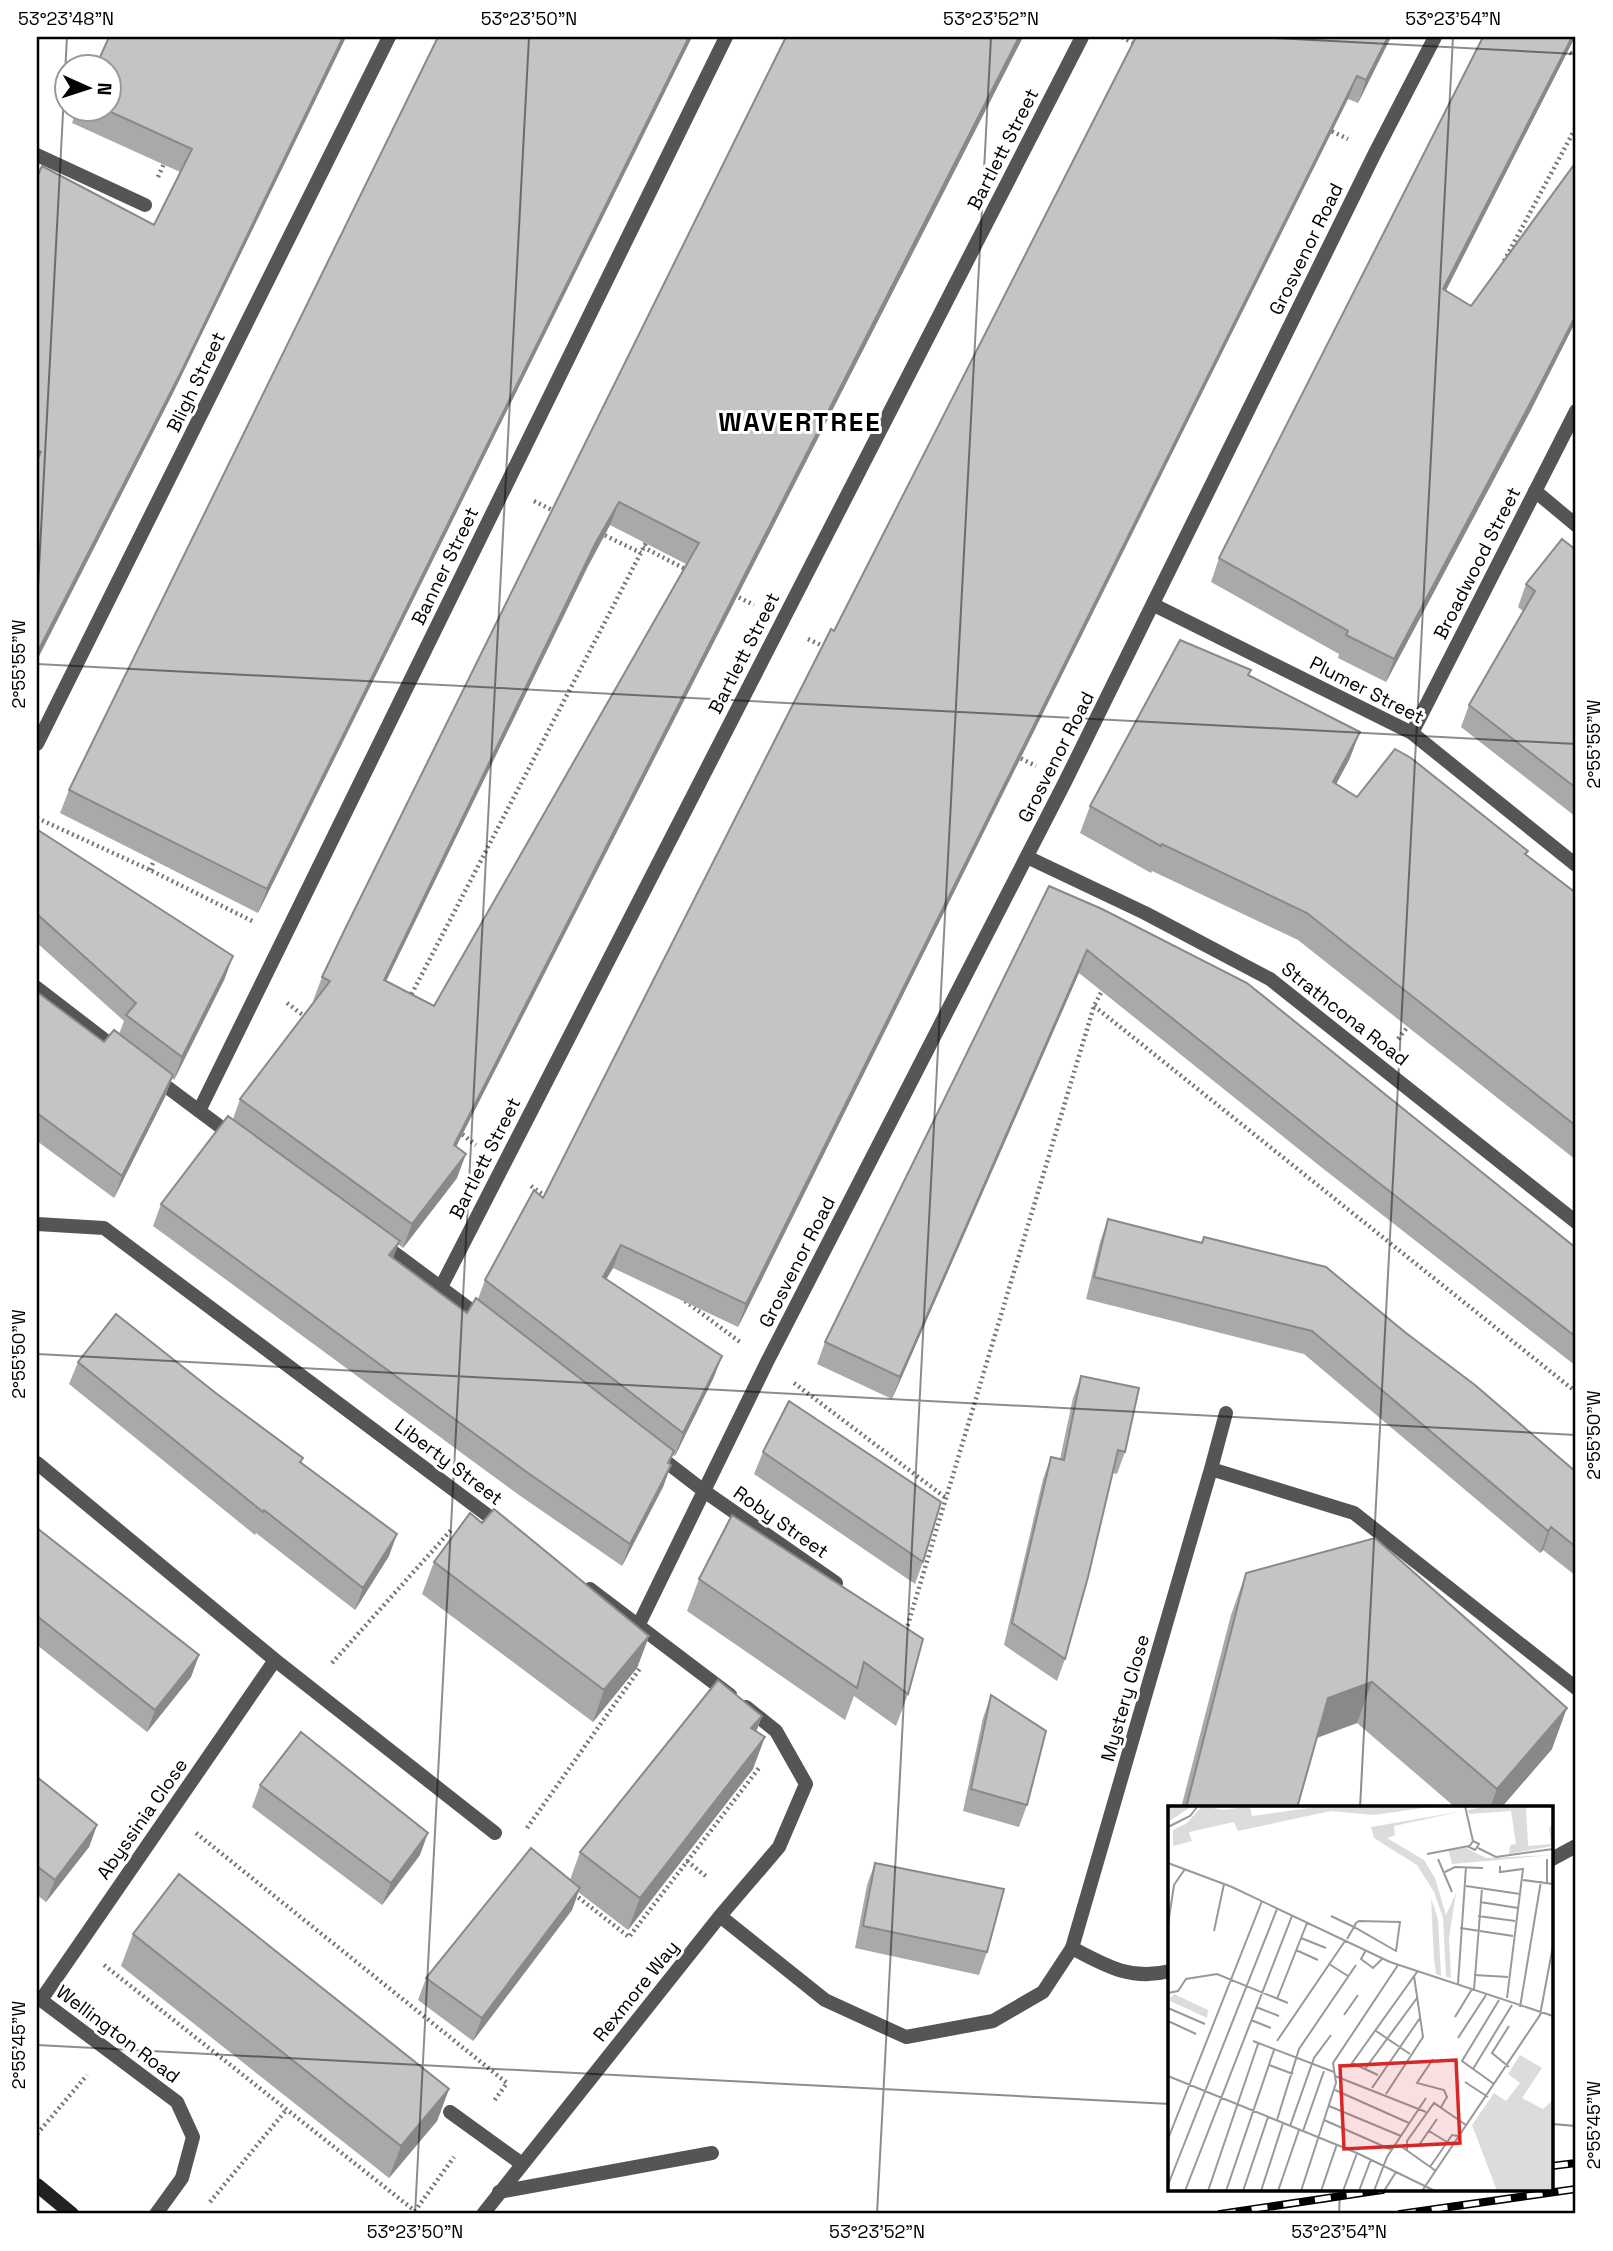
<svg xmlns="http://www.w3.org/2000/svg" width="1613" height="2251" viewBox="0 0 1613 2251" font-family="'Space Grotesk',sans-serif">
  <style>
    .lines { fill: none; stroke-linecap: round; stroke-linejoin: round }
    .path { stroke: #777; stroke-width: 4.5; stroke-dasharray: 2 3.5; stroke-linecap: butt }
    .lane { stroke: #555; stroke-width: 14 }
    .street { stroke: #555; stroke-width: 14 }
    .secondary { stroke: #222; stroke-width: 14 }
    .rail-casing { stroke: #000; stroke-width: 8 }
    .rail { stroke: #fff; stroke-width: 5; stroke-dasharray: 16; stroke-linecap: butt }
    .wall { fill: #a9a9a9; fill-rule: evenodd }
    .shaded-wall { fill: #898989 }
    .building { fill: #c4c4c4; stroke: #898989; stroke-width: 2; fill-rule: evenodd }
    .ticks { fill: none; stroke: #000; stroke-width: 2; stroke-opacity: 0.45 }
    .labels { text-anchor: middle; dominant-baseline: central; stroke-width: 6; stroke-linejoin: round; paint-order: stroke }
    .street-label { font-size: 19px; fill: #000; stroke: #fff }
    .district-label { font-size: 26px; font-weight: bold; letter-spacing: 2px; fill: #000; stroke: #fff }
    .inset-road { fill: none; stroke: #999; stroke-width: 2 }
    .view { fill: #d62828; fill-opacity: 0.15; stroke: #d62828; stroke-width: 3.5 }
    .inset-edge { fill: none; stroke: #000; stroke-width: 3.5 }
    .neatline { fill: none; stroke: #000; stroke-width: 2.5 }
    .ticks-label { font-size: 18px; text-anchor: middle; fill: #000 }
  </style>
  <rect width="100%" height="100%" fill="#fff"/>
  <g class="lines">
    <path class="path" d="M 1122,37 L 1137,45
      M 1565,50 L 1576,56
      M 1327,129 L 1348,139
      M 158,177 L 166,159
      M 1504,261 L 1575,129
      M 534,501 L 558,513
      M 600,533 L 641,553
      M 643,547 L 689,571
      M 734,595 L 754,605
      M 808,639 L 825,647
      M 1016,756 L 1036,766
      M 37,818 L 150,870 L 254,922
      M 150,870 L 155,858
      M 409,999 L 647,541
      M 287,1003 L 308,1019
      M 1094,1006 L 1576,1392
      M 1398,1039 L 1410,1024
      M 458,1131 L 476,1145
      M 531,1186 L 549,1199
      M 685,1301 L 740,1342
      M 794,1383 L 946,1498
      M 906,1631 L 1094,1006 L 1104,987
      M 332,1663 L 452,1529
      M 527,1828 L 641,1667
      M 196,1833 L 507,2083 L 494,2101
      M 687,1861 L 708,1878
      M 574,1894 L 629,1937 L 759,1768
      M 104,1965 L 415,2211 L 454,2157
      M 37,2134 L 87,2075
      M 210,2202 L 287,2109"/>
    <path class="lane" d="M 1552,1859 L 1576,1846
      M 1072,1948 C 1106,1966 1131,1981 1170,1971
      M 450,2112 L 522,2164
      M 499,2192 L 712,2153"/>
    <path class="street" d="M 37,155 L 145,205
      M 1535,491 L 1576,525
      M 1154,605 L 1412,733 L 1576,865
      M 1412,733 L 1576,411
      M 37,744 L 389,37
      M 1027,857 L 1145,913 L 1270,979 L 1576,1222
      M 37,988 L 119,1051
      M 155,1078 L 234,1137
      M 199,1111 L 726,37
      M 37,1224 L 104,1228 L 502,1526
      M 381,1243 L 483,1319
      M 441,1287 L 1082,37
      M 656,1454 L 704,1491 L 836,1583
      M 37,1463 L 275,1660 L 495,1833
      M 1211,1469 L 1226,1413
      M 590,1589 L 730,1695
      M 639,1624 L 767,1362 L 1065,782 L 1375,153 L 1435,37
      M 720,1916 L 825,2000 L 906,2037 L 993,2021 L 1043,1992 L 1072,1948 L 1211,1469 L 1354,1513 L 1576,1688
      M 37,1997 L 177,2102 L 193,2137 L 182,2178 L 156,2214
      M 41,2000 L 275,1660
      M 483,2214 L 720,1916 L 779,1847 L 806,1784 L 776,1731 L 746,1707"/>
    <path class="secondary" d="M 37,2185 L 72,2214"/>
    <defs>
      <path id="rail" d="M 1552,2166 L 1576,2163
        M 1220,2214 L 1382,2190
        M 1400,2214 L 1576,2189"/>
    </defs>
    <use href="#rail" class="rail-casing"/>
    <use href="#rail" class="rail"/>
  </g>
  <path class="wall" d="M 109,37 L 346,37 L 174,391 L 37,660 L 37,177 L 154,225 L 180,172 L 72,123 L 77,108 L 108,108 Z
    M 438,37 L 692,37 L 258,913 L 60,813 L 69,790 Z
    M 786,37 L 1023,37 L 456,1147 L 457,1178 L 403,1248 L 398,1244 L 393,1258 L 467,1313 L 478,1299 L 485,1280 L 543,1198 L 834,631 L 1391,37 L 1358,103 L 1348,99 L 738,1327 L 613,1268 L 606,1279 L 722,1356 L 713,1379 L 675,1456 L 673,1455 L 669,1464 L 671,1465 L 663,1487 L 622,1566 L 519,1495 L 153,1226 L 161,1204 L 233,1119 L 240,1099 L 314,1001 L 313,1001 L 322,977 ZM 610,525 L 686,564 L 434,1006 L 386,981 L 587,568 Z
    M 1483,37 L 1575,37 L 1446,290 L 1533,406 L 1386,682 L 1338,658 L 1339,654 L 1211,582 L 1219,558 Z
    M 1576,550 L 1576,817 L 1461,727 L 1469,705 L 1523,611 L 1518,607 L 1526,584 Z
    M 1251,670 L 1249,675 L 1350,758 L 1336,784 L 1357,797 L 1526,855 L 1576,893 L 1576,1160 L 1298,940 L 1152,871 L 1151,873 L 1080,833 L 1090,806 Z
    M 37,833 L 225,978 L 174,1080 L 172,1078 L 165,1097 L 114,1198 L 37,1141 L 37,992 L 104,1042 L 119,1034 L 124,1021 L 37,943 Z
    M 1049,886 L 1576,1248 L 1576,1366 L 1321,1167 L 1079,973 L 892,1399 L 817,1364 L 825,1342 Z
    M 1108,1219 L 1576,1472 L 1576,1576 L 1543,1550 L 1540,1553 L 1304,1354 L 1086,1299 L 1100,1242 Z
    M 78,1362 L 217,1394 L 303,1458 L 301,1463 L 389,1556 L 355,1610 L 256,1533 L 255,1535 L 69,1384 Z
    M 1081,1376 L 1125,1452 L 1117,1474 L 1113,1473 L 1065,1659 L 1057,1681 L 1004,1645 L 1043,1479 L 1051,1457 L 1060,1459 L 1073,1398 Z
    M 763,1452 L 923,1562 L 915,1584 L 754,1474 Z
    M 37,1528 L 199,1655 L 191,1677 L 147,1732 L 37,1645 Z
    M 434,1562 L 649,1636 L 637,1668 L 593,1722 L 422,1594 Z
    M 1246,1573 L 1552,1749 L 1501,1808 L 1456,1808 L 1357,1723 L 1317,1738 L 1297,1808 L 1181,1808 L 1231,1615 Z
    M 699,1579 L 923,1639 L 908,1694 L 896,1726 L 854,1696 L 845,1720 L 687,1611 Z
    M 991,1695 L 1027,1805 L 1019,1827 L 963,1811 L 983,1718 Z
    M 762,1716 L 756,1732 L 753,1769 L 628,1930 L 578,1892 L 572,1910 L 473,2041 L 418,2000 L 426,1978 L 570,1880 L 580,1852 Z
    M 37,1777 L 97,1825 L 89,1847 L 46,1902 L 37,1895 Z
    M 260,1785 L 420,1855 L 382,1905 L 252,1807 Z
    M 1170,1850 L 1170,1865 L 1167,1864 Z
    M 875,1863 L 987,1952 L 979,1975 L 855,1948 L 867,1885 Z
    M 133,1934 L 449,2089 L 437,2121 L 389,2178 L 121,1966 Z"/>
  <path class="shaded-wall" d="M 343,37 L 346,37 L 174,391 L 37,660 L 37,653 Z
    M 689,37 L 692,37 L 258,913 L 267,889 Z
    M 1019,37 L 1023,37 L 445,1168 L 454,1145 Z
    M 1388,37 L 1391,37 L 1358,103 L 1366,80 Z
    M 1572,37 L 1575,37 L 1435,312 L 1443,289 Z
    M 1357,76 L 1348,99 L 738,1327 L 746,1304 Z
    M 1576,315 L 1576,321 L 1533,406 L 1386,682 L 1394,659 Z
    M 619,502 L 610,525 L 587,568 L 375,1004 L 384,980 L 595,544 Z
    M 1360,732 L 1350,758 L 1323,809 L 1333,782 Z
    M 1087,950 L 1079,973 L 892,1399 L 900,1377 Z
    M 233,956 L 225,978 L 174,1080 L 182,1057 Z
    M 173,1075 L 165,1097 L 114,1198 L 122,1176 Z
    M 466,1154 L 457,1178 L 403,1248 L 412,1224 Z
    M 400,1241 L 391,1263 L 389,1255 Z
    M 621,1245 L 613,1268 L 594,1300 L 603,1277 Z
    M 722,1356 L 713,1379 L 675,1456 L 683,1433 Z
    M 671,1465 L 663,1487 L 622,1566 L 630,1544 Z
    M 1551,1527 L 1543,1550 L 1540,1553 L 1548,1531 Z
    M 397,1534 L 389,1556 L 355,1610 L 363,1588 Z
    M 649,1636 L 637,1668 L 593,1722 L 604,1690 Z
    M 199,1655 L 191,1677 L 147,1732 L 155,1710 Z
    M 1372,1682 L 1357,1723 L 1313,1739 L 1328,1698 Z
    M 1567,1708 L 1552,1749 L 1501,1808 L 1490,1808 L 1497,1789 Z
    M 762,1716 L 750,1748 L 751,1728 Z
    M 765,1737 L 753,1769 L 628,1930 L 640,1898 Z
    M 97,1825 L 89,1847 L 46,1902 L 55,1880 Z
    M 428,1833 L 420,1855 L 382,1905 L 391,1883 Z
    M 580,1888 L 572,1910 L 473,2041 L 482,2018 Z
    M 449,2089 L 437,2121 L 389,2178 L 401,2146 Z"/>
  <path class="building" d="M 109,37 L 343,37 L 183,368 L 37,653 L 37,460 L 41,452 L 37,450 L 37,177 L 42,166 L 154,225 L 192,149 L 102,108 L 108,108 L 108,66 L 96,66 Z
    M 438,37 L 689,37 L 267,889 L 69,790 Z
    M 786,37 L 1019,37 L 454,1145 L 466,1154 L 412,1224 L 240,1099 L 330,981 L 322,977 L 346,927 ZM 619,502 L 699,543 L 434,1006 L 384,980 L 595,544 Z
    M 1136,37 L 1388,37 L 1366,80 L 1357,76 L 746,1304 L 621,1245 L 603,1277 L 722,1356 L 683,1433 L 485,1280 L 534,1190 L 543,1198 L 822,647 L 831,629 L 834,631 Z
    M 1483,37 L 1572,37 L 1443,289 L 1471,306 L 1576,162 L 1576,315 L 1541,383 L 1394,659 L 1346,635 L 1348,631 L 1219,558 Z
    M 1562,539 L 1576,550 L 1576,788 L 1469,705 L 1535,591 L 1526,584 Z
    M 1180,640 L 1251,670 L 1248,675 L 1360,732 L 1333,782 L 1357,797 L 1395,749 L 1411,758 L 1528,851 L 1525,854 L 1576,893 L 1576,1126 L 1307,913 L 1162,844 L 1161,846 L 1090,806 Z
    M 38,830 L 233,956 L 182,1057 L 126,1015 L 136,1003 L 37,914 L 37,833 Z
    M 1049,886 L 1102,909 L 1247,983 L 1576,1248 L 1576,1337 L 1329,1144 L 1087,950 L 900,1377 L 825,1342 Z
    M 37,992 L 104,1042 L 114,1030 L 173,1075 L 122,1176 L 37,1113 Z
    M 228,1116 L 400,1241 L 389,1255 L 467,1313 L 476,1298 L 674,1451 L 668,1463 L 671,1465 L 630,1544 L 528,1473 L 161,1204 Z
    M 1108,1219 L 1202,1243 L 1204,1237 L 1326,1267 L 1406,1333 L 1475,1385 L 1576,1472 L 1576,1547 L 1551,1527 L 1548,1531 L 1312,1331 L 1094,1277 Z
    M 116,1314 L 217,1394 L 303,1458 L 300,1462 L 397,1534 L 363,1588 L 264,1510 L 263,1512 L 78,1362 Z
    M 1081,1376 L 1139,1388 L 1125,1452 L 1118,1450 L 1088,1577 L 1065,1659 L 1012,1623 L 1051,1457 L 1064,1460 Z
    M 789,1401 L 941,1502 L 923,1562 L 763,1452 Z
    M 494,1509 L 649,1636 L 604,1690 L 434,1562 L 470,1513 L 482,1523 Z
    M 732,1515 L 923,1639 L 908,1694 L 864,1662 L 857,1688 L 699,1579 Z
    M 37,1528 L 199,1655 L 155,1710 L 37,1616 Z
    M 1375,1538 L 1567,1708 L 1497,1789 L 1372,1682 L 1328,1698 L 1297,1808 L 1186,1808 L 1246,1573 Z
    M 718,1680 L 762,1716 L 751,1728 L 765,1737 L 640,1898 L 580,1852 Z
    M 991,1695 L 1046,1731 L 1027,1805 L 971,1789 Z
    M 301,1732 L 428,1833 L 391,1883 L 260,1785 Z
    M 37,1777 L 97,1825 L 55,1880 L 37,1866 Z
    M 531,1848 L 580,1888 L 482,2018 L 426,1978 Z
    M 875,1863 L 1004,1889 L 987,1952 L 863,1926 Z
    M 179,1874 L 449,2089 L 401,2146 L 133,1934 Z"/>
  <path class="ticks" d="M 1255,37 L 1576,54M 37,606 L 67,37M 37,664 L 1576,744M 37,1354 L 1576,1435M 1360,1808 L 1453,37M 37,2045 L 1170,2104M 1552,2124 L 1576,2126M 415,2214 L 529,37M 877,2214 L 991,37M 1339,2214 L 1340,2190"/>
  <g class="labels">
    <g class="street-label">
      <text transform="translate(1003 149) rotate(-63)">Bartlett Street</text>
      <text transform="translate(1306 249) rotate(-64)">Grosvenor Road</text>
      <text transform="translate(196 382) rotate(-64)">Bligh Street</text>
      <text transform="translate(1477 563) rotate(-63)">Broadwood Street</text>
      <text transform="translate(445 566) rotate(-64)">Banner Street</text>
      <text transform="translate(744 653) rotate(-63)">Bartlett Street</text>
      <text transform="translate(1367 690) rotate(27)">Plumer Street</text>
      <text transform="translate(1056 757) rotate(-63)">Grosvenor Road</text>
      <text transform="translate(1345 1014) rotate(38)">Strathcona Road</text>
      <text transform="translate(485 1158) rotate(-63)">Bartlett Street</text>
      <text transform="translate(797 1262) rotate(-63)">Grosvenor Road</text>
      <text transform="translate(449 1462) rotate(37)">Liberty Street</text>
      <text transform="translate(781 1522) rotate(35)">Roby Street</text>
      <text transform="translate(1125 1698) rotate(-74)">Mystery Close</text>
      <text transform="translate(142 1819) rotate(-55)">Abyssinia Close</text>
      <text transform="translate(636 1991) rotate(-51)">Rexmore Way</text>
      <text transform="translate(118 2034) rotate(37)">Wellington Road</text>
    </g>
    <g class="district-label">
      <text x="800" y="422">WAVERTREE</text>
    </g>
  </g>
  <g transform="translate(1168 1806)">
    <rect width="385" height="385" fill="#fff"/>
    <path d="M 0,0 L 24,0 L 0,16 ZM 34,0 L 56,4 L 82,0 L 84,10 L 156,0 L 269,0 L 206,9 L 163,5 L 70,25 L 66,16 L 21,26 L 24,35 L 5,40 L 5,24 L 19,17 ZM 320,0 L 358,0 L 360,40 L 383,38 L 381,21 L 384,20 L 385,40 L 341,48 L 342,39 L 348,38 L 343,5 L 301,8 L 300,4 ZM 295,5 L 226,20 L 227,29 L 219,32 L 256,54 L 267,72 L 278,109 L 288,87 L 281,132 L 283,172 L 278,171 L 275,112 L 266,86 L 249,59 L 206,32 L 203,21 ZM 298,42 L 318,52 L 385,49 L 284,58 L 280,43 ZM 263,92 L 270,113 L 273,170 L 268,168 L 266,153 ZM 6,188 L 40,204 L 39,212 L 0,194 ZM 352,249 L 374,262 L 354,292 L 375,303 L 385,294 L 385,385 L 329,385 L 304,319 L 326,287 L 338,295 L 352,277 L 340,268 Z" fill="#dcdcdc"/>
    <path class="inset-road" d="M 297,0 L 305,35 L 301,41 L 307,44 L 311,38 L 305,35M 0,21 L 22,10 L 30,0M 310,42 L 328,51 L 385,43M 259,48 L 301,40M 270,53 L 284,86M 379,53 L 379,77M 0,57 L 64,81 L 222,156 L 385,210M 332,60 L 332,66 L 355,63 L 339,192M 277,66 L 287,61 L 315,62M 355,74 L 385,78M 298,80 L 352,88M 312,96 L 350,102M 163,110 L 186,121 L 228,145 L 232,116 L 191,115 L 188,117 L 186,121 L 179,133M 310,110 L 347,115M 0,119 L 6,79 L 17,63M 292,122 L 345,130M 46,125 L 56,78M 133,132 L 158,142M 128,144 L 150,154M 198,144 L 193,153 L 205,162 L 214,153M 161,158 L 180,170M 306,169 L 340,171M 290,178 L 298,61M 306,184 L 314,82M 0,187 L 10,185 L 18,173 L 49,168 L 120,197M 109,193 L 139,117M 88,201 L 111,210M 352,201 L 373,75M 0,202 L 37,218M 176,209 L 190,189M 287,211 L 304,183M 83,214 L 103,222M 0,215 L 28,228M 341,220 L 324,247 L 341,261M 208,225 L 242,248M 290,232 L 318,189M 85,235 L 166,266M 109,235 L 177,135M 265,253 L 249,277 L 276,284 L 279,291 L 273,301M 101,259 L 125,268M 197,263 L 249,192M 305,263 L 344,199M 210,269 L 184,257 L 249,166M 0,270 L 189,347 L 267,385M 167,270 L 258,306M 297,276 L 320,291M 326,278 L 294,255 L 331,194M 204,282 L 252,212M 167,284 L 241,317M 218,288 L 255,231 L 246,170M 161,300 L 233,330M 109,314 L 131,243 L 188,159M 156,314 L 224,344M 122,320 L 146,252 L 163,229M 135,325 L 156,265M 261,325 L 279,336M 0,333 L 94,95M 251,339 L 269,313M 234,341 L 268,365M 239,344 L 239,335 L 266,297 L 298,319M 262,361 L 284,329 L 290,330M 0,379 L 109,103M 17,385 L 124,110M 40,385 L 90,238M 58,385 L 106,244M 75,385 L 100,311M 93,385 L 115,317M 110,385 L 131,324M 133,385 L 168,277 L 165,257 L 230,159M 153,385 L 169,338M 175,385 L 189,347M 191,385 L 203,353M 206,385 L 219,351 L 258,292M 216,385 L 228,366M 254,385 L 372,209 L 385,140"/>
    <path class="view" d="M 288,254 L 292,337 L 176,343 L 172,260 Z"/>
    <rect width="385" height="385" class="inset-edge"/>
  </g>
  <rect width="1613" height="2251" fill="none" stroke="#ffffff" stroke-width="77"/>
  <g transform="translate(88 88) rotate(93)"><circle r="33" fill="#ffffff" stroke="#999999" stroke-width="2"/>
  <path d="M0-5L12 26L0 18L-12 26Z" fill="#000000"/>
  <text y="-10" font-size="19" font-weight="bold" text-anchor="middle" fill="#000000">N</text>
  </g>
  <rect x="38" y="38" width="1536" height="2174" class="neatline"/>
  <g class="ticks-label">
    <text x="66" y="25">53°23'48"N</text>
    <text x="529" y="25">53°23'50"N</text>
    <text x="991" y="25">53°23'52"N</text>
    <text x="1453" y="25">53°23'54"N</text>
    <text transform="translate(19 664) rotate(-90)" y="6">2°55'55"W</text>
    <text transform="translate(1594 744) rotate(-90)" y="6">2°55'55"W</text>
    <text transform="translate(19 1354) rotate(-90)" y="6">2°55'50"W</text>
    <text transform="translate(1594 1435) rotate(-90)" y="6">2°55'50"W</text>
    <text transform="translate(19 2045) rotate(-90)" y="6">2°55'45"W</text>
    <text transform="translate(1594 2125) rotate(-90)" y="6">2°55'45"W</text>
    <text x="415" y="2238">53°23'50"N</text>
    <text x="877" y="2238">53°23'52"N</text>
    <text x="1339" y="2238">53°23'54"N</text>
  </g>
</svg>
